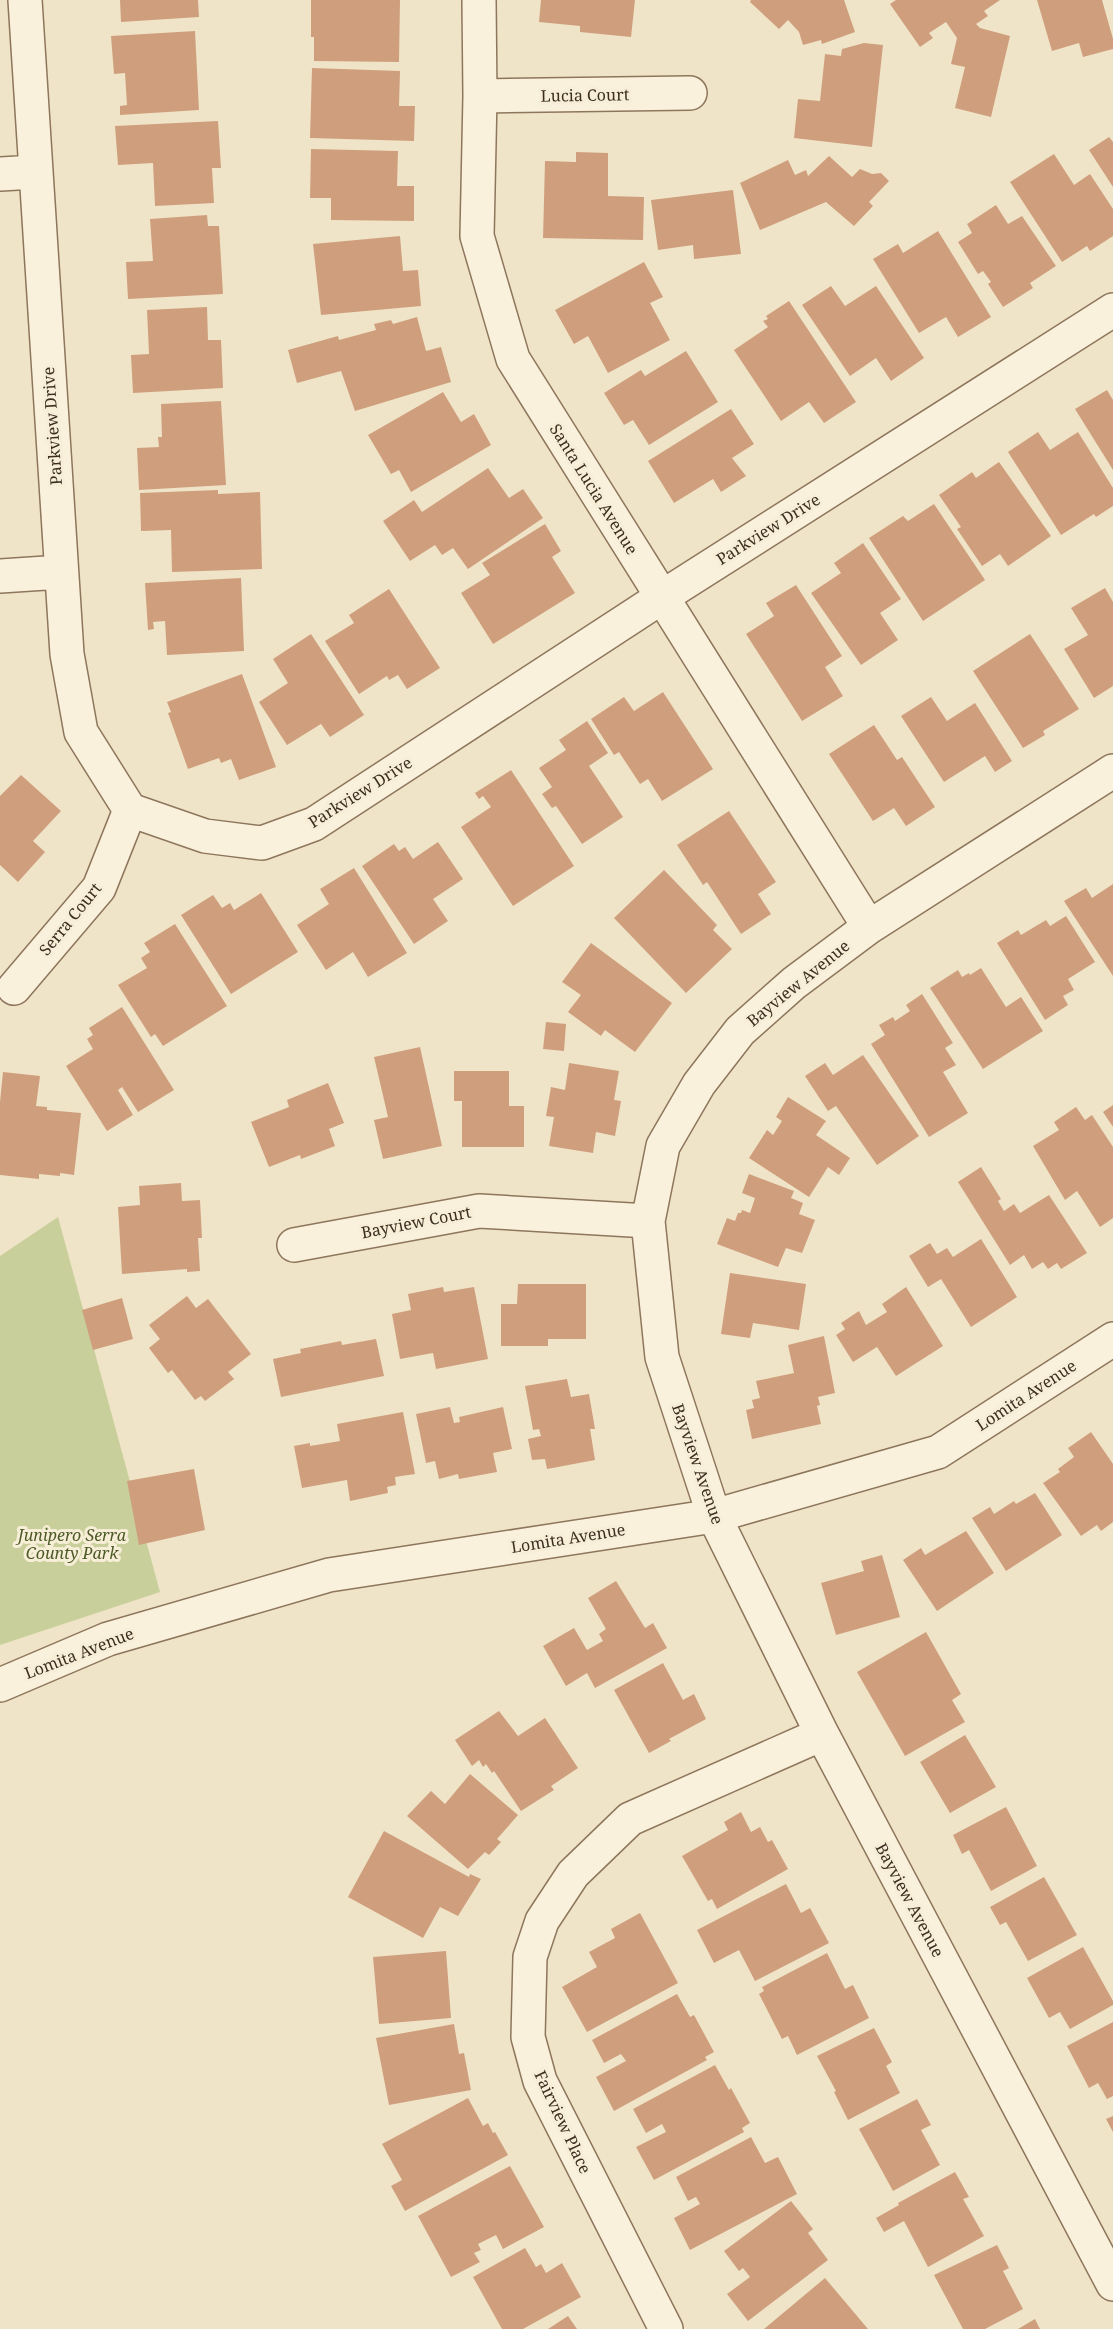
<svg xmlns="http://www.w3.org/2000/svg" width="1113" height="2329" viewBox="0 0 1113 2329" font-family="'Noto Serif',serif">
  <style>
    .green { fill: #c9cf9b }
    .building { fill: #cf9f7d }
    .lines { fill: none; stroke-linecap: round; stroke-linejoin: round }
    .minor-casing { stroke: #8d765c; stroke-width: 36 }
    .minor { stroke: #faf1dc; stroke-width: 33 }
    .labels { text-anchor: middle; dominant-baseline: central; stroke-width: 6; stroke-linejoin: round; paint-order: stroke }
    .street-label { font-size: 16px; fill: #3d2e20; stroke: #f7eed8 }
    .park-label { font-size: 16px; font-style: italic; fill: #4d5a26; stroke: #f7eed8 }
  </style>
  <rect width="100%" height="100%" fill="#f0e4c8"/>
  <path class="green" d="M 58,1217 L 160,1592 L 0,1645 L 0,1256 Z"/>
  <path class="building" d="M 120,0 L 198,0 L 199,17 L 121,22 Z
    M 311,0 L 400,0 L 399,62 L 314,61 L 314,37 L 311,37 Z
    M 541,0 L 635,0 L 631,37 L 580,32 L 580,26 L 539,22 Z
    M 751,0 L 844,0 L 855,32 L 822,44 L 821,40 L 803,45 L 799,32 L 788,20 L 779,29 L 750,2 Z
    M 896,0 L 1000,0 L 984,11 L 988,16 L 976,24 L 980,28 L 1010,36 L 991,117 L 955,108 L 965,67 L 951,64 L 957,38 L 946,22 L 929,33 L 933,38 L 920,47 L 890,4 Z
    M 1037,0 L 1102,0 L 1113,39 L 1113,49 L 1083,57 L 1079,43 L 1052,51 Z
    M 195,31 L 199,110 L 120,115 L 120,106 L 127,105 L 125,73 L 114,74 L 111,36 Z
    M 864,43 L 883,45 L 872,147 L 794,138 L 798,99 L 820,101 L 825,54 L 841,56 L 842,49 Z
    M 312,68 L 400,71 L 399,106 L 415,106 L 414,141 L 310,138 Z
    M 218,121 L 221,168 L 212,168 L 214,203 L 155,206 L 153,163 L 118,165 L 115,126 Z
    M 1109,137 L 1113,142 L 1113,187 L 1089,150 Z
    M 311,149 L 398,151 L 397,186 L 414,186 L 414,221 L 331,220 L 331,198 L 310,198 Z
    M 576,152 L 608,153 L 608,196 L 644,197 L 643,240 L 543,238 L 545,161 L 576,162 Z
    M 1054,154 L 1074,185 L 1090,174 L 1113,209 L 1113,236 L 1090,251 L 1087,246 L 1062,262 L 1010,182 Z
    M 829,156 L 852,177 L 860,169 L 872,174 L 881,173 L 889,181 L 869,202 L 873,206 L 854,226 L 826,202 L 760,230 L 740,183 L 788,160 L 795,175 L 806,170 L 808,176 Z
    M 733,190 L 741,254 L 694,259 L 693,245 L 658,250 L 651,200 Z
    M 996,205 L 1008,224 L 1022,216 L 1056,266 L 1030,283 L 1033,288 L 1003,307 L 988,284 L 991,282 L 983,271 L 978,274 L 958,242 L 972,233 L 967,224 Z
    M 207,215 L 208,226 L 219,226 L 223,294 L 128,299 L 126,262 L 153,261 L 150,219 Z
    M 938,231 L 991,317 L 958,337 L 946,317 L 919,333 L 873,259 L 898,244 L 903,253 Z
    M 400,236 L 403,271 L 418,270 L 421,306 L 321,315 L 313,244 Z
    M 644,262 L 663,297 L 650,303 L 670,340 L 608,373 L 588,336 L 574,344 L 555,310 Z
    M 831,286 L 845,306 L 876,286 L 924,358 L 891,381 L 876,358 L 850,376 L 802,305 Z
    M 789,301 L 856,402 L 824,423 L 809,402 L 781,421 L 734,350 L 768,327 L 763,321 L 768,319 L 766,316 Z
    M 207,307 L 208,340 L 221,340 L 223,388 L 133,393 L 131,355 L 149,354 L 147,310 Z
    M 417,317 L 426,351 L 441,347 L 451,382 L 355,411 L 341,371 L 297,383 L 288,350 L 338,336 L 339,340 L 376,330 L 374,324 L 391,320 L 393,324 Z
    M 686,351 L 718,402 L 649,445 L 633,420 L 624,425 L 604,393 L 641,370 L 645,376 Z
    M 1107,390 L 1113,400 L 1113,470 L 1075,409 Z
    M 443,392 L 461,422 L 474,414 L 491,445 L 411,492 L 399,470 L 391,474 L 368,435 Z
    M 221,401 L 226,485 L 139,490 L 137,448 L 159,447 L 158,437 L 162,437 L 161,404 Z
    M 731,409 L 754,444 L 732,458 L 746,476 L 721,492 L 713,479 L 674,503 L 648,461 Z
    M 1038,432 L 1050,450 L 1078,432 L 1113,488 L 1113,506 L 1096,517 L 1094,514 L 1061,535 L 1008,452 Z
    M 999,462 L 1051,536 L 1008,566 L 1000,554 L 982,566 L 957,529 L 961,527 L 939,495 L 972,472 L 976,478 Z
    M 488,468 L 509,498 L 523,489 L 543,518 L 468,569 L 453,548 L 442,555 L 435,545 L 410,561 L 383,521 L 414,500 L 422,512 Z
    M 218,490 L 218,494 L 260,492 L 262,569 L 172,572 L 171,530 L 141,531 L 140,493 Z
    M 934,504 L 985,580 L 923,621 L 869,538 L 903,516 L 908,521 Z
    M 545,524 L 561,551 L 552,557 L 575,593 L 493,644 L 461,593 L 490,575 L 482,563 Z
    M 863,543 L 901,599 L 880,613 L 898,640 L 861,665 L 811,593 L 841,573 L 834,563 Z
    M 241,578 L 244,651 L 167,655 L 165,621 L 153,622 L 154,629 L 148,630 L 145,583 Z
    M 796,585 L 842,656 L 825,667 L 843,696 L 802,721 L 746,634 L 774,616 L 766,603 Z
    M 1105,588 L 1113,602 L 1113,686 L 1094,698 L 1064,649 L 1088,635 L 1071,608 Z
    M 389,589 L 440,668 L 407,689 L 398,675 L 389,680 L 387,676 L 359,694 L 325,641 L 354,623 L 349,615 Z
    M 311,634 L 364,715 L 330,737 L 321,724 L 287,745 L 259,702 L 288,683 L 273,659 Z
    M 1030,634 L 1079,709 L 1043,731 L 1045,735 L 1023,748 L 973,671 Z
    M 242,674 L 276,767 L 239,780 L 231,759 L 221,763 L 219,758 L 188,769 L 168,713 L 171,712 L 167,702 Z
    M 663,692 L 713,769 L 662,801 L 648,779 L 640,784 L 619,752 L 614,755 L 591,719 L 624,697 L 634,711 Z
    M 931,697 L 947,721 L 975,703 L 1012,761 L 995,772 L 985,756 L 944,782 L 901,716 Z
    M 587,721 L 608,753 L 589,766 L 623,817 L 582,844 L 556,806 L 552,808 L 542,794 L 552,787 L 539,768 L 566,750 L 559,740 Z
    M 874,725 L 897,760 L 902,757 L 935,807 L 906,826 L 894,808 L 873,821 L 829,754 Z
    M 511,770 L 574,866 L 513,906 L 461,827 L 491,807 L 483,796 L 479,799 L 475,793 Z
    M 21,775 L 61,811 L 33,841 L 45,852 L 18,882 L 0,865 L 0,796 Z
    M 729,811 L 776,882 L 758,894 L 771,914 L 741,934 L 707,882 L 703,885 L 677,845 Z
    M 438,842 L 463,879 L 433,899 L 448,921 L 414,944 L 362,866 L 394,844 L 399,851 L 405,847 L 413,859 Z
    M 354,868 L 407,953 L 368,977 L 353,952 L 326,970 L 297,925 L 329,904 L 320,889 Z
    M 664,870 L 717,925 L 713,930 L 732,949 L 686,993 L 614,918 Z
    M 1113,884 L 1113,976 L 1064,901 L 1086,888 L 1092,898 Z
    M 261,893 L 298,952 L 231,994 L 181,915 L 213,895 L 222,908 L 230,903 L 234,910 Z
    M 1066,916 L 1095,962 L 1068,979 L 1074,990 L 1063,996 L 1068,1005 L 1045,1020 L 997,943 L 1018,930 L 1021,935 L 1046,920 L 1050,926 Z
    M 175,924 L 227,1006 L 163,1046 L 155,1034 L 151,1037 L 118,985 L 147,968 L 141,958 L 150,952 L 144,943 Z
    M 591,943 L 672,1003 L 635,1052 L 605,1030 L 601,1036 L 568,1012 L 581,995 L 562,982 Z
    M 981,968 L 1006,1007 L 1021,997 L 1043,1031 L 983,1069 L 930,988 L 958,970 L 962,977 L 969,973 L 970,975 Z
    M 922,994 L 953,1043 L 945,1048 L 956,1065 L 943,1072 L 968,1113 L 929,1137 L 871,1044 L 885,1035 L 879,1025 L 893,1017 L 895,1021 L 910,1011 L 906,1005 Z
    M 122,1007 L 174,1090 L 138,1112 L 122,1087 L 118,1090 L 133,1115 L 107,1131 L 66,1066 L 93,1049 L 87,1039 L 93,1035 L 89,1028 Z
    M 546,1022 L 566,1024 L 564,1051 L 543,1049 Z
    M 420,1047 L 442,1146 L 383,1159 L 374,1120 L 388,1117 L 374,1057 Z
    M 863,1055 L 919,1136 L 877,1165 L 836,1106 L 828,1111 L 805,1076 L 825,1063 L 833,1075 Z
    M 569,1063 L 619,1071 L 614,1100 L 621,1101 L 615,1136 L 596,1132 L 593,1153 L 549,1146 L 554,1117 L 546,1116 L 551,1087 L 565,1090 Z
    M 454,1071 L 509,1071 L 509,1106 L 524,1106 L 524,1147 L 462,1147 L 462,1101 L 454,1101 Z
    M 3,1072 L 40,1076 L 36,1106 L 47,1107 L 47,1110 L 81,1113 L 74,1175 L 60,1173 L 60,1176 L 39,1174 L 39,1179 L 0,1175 L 0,1102 Z
    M 328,1083 L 344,1123 L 329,1129 L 335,1146 L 301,1159 L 300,1155 L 269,1167 L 251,1122 L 289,1107 L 287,1100 Z
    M 788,1097 L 826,1121 L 816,1135 L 850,1158 L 839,1175 L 828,1167 L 809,1197 L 749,1158 L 767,1130 L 773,1135 L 782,1121 L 776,1117 Z
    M 1113,1105 L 1113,1127 L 1103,1112 Z
    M 1076,1107 L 1085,1120 L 1092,1115 L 1113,1147 L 1113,1218 L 1100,1227 L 1077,1191 L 1065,1200 L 1033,1146 L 1059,1130 L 1054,1122 Z
    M 981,1167 L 1001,1199 L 998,1201 L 1004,1211 L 1014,1204 L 1020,1213 L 1049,1195 L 1087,1253 L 1061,1269 L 1057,1263 L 1048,1269 L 1043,1262 L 1032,1269 L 1024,1255 L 1010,1265 L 958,1182 Z
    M 749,1174 L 794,1191 L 791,1198 L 803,1203 L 799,1214 L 815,1220 L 802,1253 L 786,1248 L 778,1267 L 717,1244 L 727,1218 L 735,1221 L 738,1213 L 741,1213 L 742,1210 L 750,1213 L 755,1198 L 742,1193 Z
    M 181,1183 L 182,1201 L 200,1200 L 202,1238 L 198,1238 L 200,1271 L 187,1272 L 187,1269 L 122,1274 L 118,1207 L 140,1205 L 139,1186 Z
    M 981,1239 L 1017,1297 L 971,1327 L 941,1279 L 928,1287 L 909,1256 L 930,1243 L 937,1254 L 947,1248 L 953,1257 Z
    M 730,1273 L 806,1284 L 799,1330 L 753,1323 L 750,1338 L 721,1334 Z
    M 518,1284 L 586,1284 L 586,1339 L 548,1339 L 548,1346 L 501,1346 L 501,1304 L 517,1304 Z
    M 443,1287 L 444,1292 L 474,1287 L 488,1359 L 436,1369 L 433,1353 L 400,1359 L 392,1314 L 411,1310 L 408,1294 Z
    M 906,1287 L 943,1346 L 896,1376 L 877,1347 L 853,1362 L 836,1335 L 845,1329 L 841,1323 L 859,1311 L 866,1325 L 887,1312 L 882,1304 Z
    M 187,1296 L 196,1308 L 208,1299 L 251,1354 L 228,1372 L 234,1379 L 205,1401 L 201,1396 L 195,1400 L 172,1370 L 168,1373 L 149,1348 L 160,1339 L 149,1325 Z
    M 122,1298 L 133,1339 L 93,1350 L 82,1310 Z
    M 824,1336 L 835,1393 L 818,1397 L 820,1405 L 817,1406 L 821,1424 L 752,1439 L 746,1410 L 754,1408 L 752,1400 L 760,1398 L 756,1381 L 794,1373 L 788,1345 Z
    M 376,1339 L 384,1376 L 281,1397 L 273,1359 L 301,1353 L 300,1349 L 341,1341 L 342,1345 Z
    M 567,1379 L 571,1397 L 589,1394 L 595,1429 L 590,1429 L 595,1460 L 547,1469 L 545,1459 L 532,1460 L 528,1439 L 541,1436 L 539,1429 L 533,1430 L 525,1386 Z
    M 450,1407 L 454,1423 L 460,1422 L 459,1417 L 503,1407 L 512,1449 L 493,1453 L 497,1472 L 459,1479 L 458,1474 L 439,1479 L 435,1461 L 426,1463 L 416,1414 Z
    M 403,1412 L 415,1474 L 395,1477 L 396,1485 L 387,1487 L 388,1493 L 350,1501 L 347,1480 L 302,1488 L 294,1446 L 310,1443 L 310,1446 L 340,1441 L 337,1424 Z
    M 1091,1432 L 1113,1464 L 1113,1522 L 1101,1531 L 1097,1525 L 1081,1536 L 1043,1483 L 1060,1472 L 1058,1469 L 1074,1457 L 1068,1448 Z
    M 194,1469 L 205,1530 L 139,1545 L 127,1481 Z
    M 1035,1493 L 1062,1535 L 1006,1571 L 972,1518 L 990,1507 L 994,1514 L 1014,1501 L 1016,1504 Z
    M 966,1531 L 994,1573 L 937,1611 L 903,1560 L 921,1548 L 925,1555 Z
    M 882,1555 L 900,1617 L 836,1635 L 821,1583 L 864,1571 L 861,1561 Z
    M 616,1581 L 645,1628 L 653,1623 L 667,1648 L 595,1688 L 587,1673 L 566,1686 L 543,1646 L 574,1628 L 587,1650 L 603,1641 L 599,1634 L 606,1629 L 588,1598 Z
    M 926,1632 L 961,1694 L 952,1700 L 965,1722 L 905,1756 L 857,1672 Z
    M 663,1663 L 683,1700 L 694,1694 L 706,1719 L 669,1739 L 671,1741 L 649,1753 L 614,1690 Z
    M 499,1711 L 518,1736 L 545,1718 L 578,1768 L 551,1786 L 554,1790 L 521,1811 L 494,1771 L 492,1773 L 486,1764 L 483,1767 L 479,1760 L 472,1766 L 455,1740 Z
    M 965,1735 L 996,1787 L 950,1813 L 920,1762 Z
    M 470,1774 L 518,1815 L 497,1839 L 501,1842 L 489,1855 L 485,1852 L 468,1869 L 407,1816 L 431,1791 L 445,1804 Z
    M 1006,1807 L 1037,1866 L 991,1891 L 969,1850 L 962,1854 L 953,1835 Z
    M 741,1812 L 751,1832 L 760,1827 L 768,1842 L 772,1840 L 788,1869 L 717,1909 L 712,1899 L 708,1901 L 682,1856 L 728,1830 L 724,1822 Z
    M 384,1831 L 469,1877 L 470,1874 L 481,1879 L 458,1916 L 440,1907 L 423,1938 L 348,1897 Z
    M 1044,1877 L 1077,1935 L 1028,1961 L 1006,1922 L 1000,1925 L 990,1907 Z
    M 786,1884 L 801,1913 L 810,1908 L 829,1943 L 755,1981 L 739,1950 L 714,1963 L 697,1930 Z
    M 640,1913 L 678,1983 L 587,2032 L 562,1987 L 597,1967 L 589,1952 L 615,1938 L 611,1929 Z
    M 1083,1947 L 1113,2001 L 1113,2005 L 1070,2029 L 1060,2012 L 1049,2018 L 1027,1978 Z
    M 446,1951 L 451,2018 L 379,2024 L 373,1957 Z
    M 827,1953 L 845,1989 L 853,1985 L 869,2018 L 797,2055 L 788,2036 L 782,2039 L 759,1994 L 764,1991 L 762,1987 Z
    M 677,1994 L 690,2017 L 694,2015 L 714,2052 L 705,2057 L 707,2060 L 614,2111 L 596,2077 L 626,2061 L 621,2054 L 604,2063 L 592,2040 Z
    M 1113,2022 L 1113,2096 L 1107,2099 L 1098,2083 L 1089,2088 L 1067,2046 Z
    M 454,2024 L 459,2054 L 464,2053 L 471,2090 L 389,2105 L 376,2038 Z
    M 874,2028 L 892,2062 L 886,2066 L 900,2093 L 848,2120 L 834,2092 L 836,2091 L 817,2056 Z
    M 715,2065 L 729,2090 L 731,2088 L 750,2123 L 742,2128 L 744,2132 L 654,2180 L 636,2147 L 666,2132 L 662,2124 L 646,2133 L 633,2109 Z
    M 468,2098 L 483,2126 L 488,2123 L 493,2133 L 495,2132 L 508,2155 L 405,2211 L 391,2186 L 402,2180 L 382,2144 Z
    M 917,2099 L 931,2125 L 921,2130 L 940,2165 L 893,2191 L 859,2129 Z
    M 1113,2116 L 1113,2132 L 1106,2119 Z
    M 751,2137 L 765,2163 L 778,2157 L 797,2194 L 690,2250 L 674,2218 L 700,2204 L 696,2197 L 688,2201 L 676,2177 Z
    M 510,2166 L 544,2227 L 503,2249 L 496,2235 L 478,2244 L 481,2250 L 474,2253 L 480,2262 L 451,2277 L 418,2216 Z
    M 955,2172 L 969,2197 L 963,2199 L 984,2236 L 928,2267 L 904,2221 L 884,2232 L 876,2218 L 899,2205 L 898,2203 Z
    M 791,2201 L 813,2229 L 808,2233 L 828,2260 L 748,2321 L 727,2294 L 750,2277 L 743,2268 L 739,2271 L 724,2251 Z
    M 997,2245 L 1009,2268 L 1003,2271 L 1023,2309 L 985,2329 L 963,2329 L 934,2275 Z
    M 525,2248 L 536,2267 L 541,2264 L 546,2273 L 562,2263 L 581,2297 L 523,2329 L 502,2329 L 473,2277 Z
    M 825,2278 L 868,2329 L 764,2329 Z
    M 568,2316 L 577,2329 L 548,2329 Z
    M 1035,2319 L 1040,2329 L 1018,2329 Z"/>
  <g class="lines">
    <defs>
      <path id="minor" d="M 25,0 L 67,654 L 81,732 L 130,810 L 205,836 L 262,843 L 314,824 L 662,597 L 1113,310
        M 479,0 L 480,96 L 477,236 L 513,359 L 869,927
        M 480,96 L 690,93
        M 0,174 L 35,172
        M 0,576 L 61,572
        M 1113,771 L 869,927 L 794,983 L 740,1031 L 699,1084 L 663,1146 L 648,1221 L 662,1357 L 714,1516 L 822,1734 L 1113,2284
        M 14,988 L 99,888 L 130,810
        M 294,1245 L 479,1211 L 648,1221
        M 0,1685 L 108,1639 L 329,1575 L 714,1516 L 938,1452 L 1113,1339
        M 666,2329 L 540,2081 L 528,2037 L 530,1957 L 542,1921 L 573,1874 L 630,1819 L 822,1734"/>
    </defs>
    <use href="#minor" class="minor-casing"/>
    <use href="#minor" class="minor"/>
  </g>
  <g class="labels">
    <g class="street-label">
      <text transform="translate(585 95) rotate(-1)">Lucia Court</text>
      <text transform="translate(52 426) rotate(-94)">Parkview Drive</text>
      <text transform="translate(594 489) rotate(58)">Santa Lucia Avenue</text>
      <text transform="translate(768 529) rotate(-32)">Parkview Drive</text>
      <text transform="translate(360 792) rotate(-32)">Parkview Drive</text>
      <text transform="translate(70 919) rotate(-51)">Serra Court</text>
      <text transform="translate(798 983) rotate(-39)">Bayview Avenue</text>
      <text transform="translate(416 1222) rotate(-11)">Bayview Court</text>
      <text transform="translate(1026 1395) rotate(-33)">Lomita Avenue</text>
      <text transform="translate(698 1464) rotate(71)">Bayview Avenue</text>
      <text transform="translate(568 1538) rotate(-9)">Lomita Avenue</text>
      <text transform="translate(79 1653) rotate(-21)">Lomita Avenue</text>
      <text transform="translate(910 1900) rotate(62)">Bayview Avenue</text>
      <text transform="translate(563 2122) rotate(65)">Fairview Place</text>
    </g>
    <g class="park-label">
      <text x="72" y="1535">Junipero Serra<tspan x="72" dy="18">County Park</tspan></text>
    </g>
  </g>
</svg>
